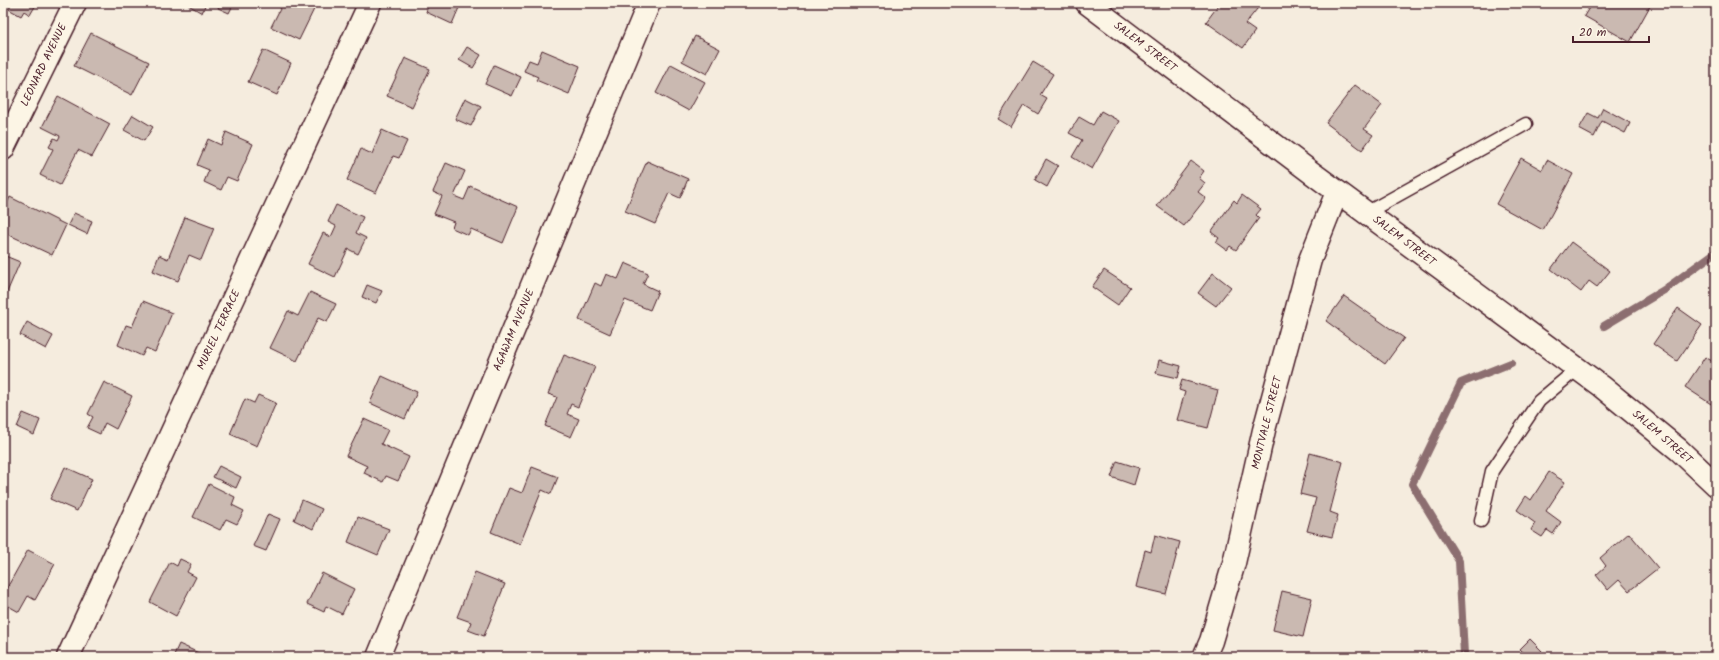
<svg xmlns="http://www.w3.org/2000/svg" width="1719" height="660" viewBox="0 0 1719 660" font-family="Kalam,sans-serif">
  <style>
    .lines { fill: none; stroke-linecap: round; stroke-linejoin: round }
    .stream { stroke: #8c6e70; stroke-width: 8 }
    .building { fill: #cab9b1; stroke: #4a1f2b }
    .lane-casing { stroke: #4a1f2b; stroke-width: 15 }
    .street-casing { stroke: #4a1f2b; stroke-width: 25 }
    .secondary-casing { stroke: #4a1f2b; stroke-width: 25 }
    .lane { stroke: #fcf5e5; stroke-width: 12 }
    .street { stroke: #fcf5e5; stroke-width: 22 }
    .secondary { stroke: #fcf5e5; stroke-width: 22 }
    .labels { text-anchor: middle; dominant-baseline: central; stroke-width: 3; stroke-linejoin: round; paint-order: stroke }
    .street-label { font-size: 11px; fill: #4a1f2b; stroke: #fcf5e5 }
  </style>
  <rect width="100%" height="100%" fill="#f5ecde"/>
  <filter id="ink" filterUnits="userSpaceOnUse"><feTurbulence type="fractalNoise" baseFrequency=".025" numOctaves="2"/><feDisplacementMap in="SourceGraphic" scale="8" xChannelSelector="R" yChannelSelector="G"/><feConvolveMatrix kernelMatrix="1 2 1 2 8 2 1 2 1" color-interpolation-filters="sRGB"/></filter>
  <g filter="url(#ink)">
    <g class="lines">
      <path class="stream" d="M 1604,326 L 1664,290 L 1716,252
        M 1461,657 L 1464,654 L 1459,561 L 1412,484 L 1461,383 L 1511,363"/>
    </g>
    <path class="building" d="M 3,3 L 37,3 L 30,15 L 24,11 L 21,16 L 3,6 Z
      M 185,3 L 206,3 L 202,13 Z
      M 220,3 L 234,3 L 229,13 L 218,8 Z
      M 283,3 L 317,3 L 299,40 L 271,27 Z
      M 429,3 L 461,3 L 452,24 L 426,12 Z
      M 1220,3 L 1261,4 L 1245,24 L 1255,31 L 1243,48 L 1206,22 Z
      M 1592,3 L 1645,3 L 1650,6 L 1630,42 L 1584,16 Z
      M 91,33 L 149,62 L 132,95 L 74,66 Z
      M 695,36 L 720,49 L 707,74 L 682,61 Z
      M 467,47 L 481,55 L 473,68 L 459,60 Z
      M 263,50 L 291,63 L 277,95 L 248,82 Z
      M 542,50 L 580,66 L 569,94 L 536,80 L 538,77 L 524,71 L 529,60 L 537,63 Z
      M 405,58 L 430,69 L 412,107 L 387,96 Z
      M 1033,62 L 1053,74 L 1040,95 L 1047,99 L 1038,114 L 1024,105 L 1011,127 L 998,119 Z
      M 671,64 L 705,82 L 689,111 L 656,93 Z
      M 494,65 L 521,77 L 512,96 L 485,84 Z
      M 1355,85 L 1382,105 L 1364,129 L 1373,135 L 1362,150 L 1326,123 Z
      M 58,96 L 110,124 L 92,157 L 78,150 L 60,185 L 40,175 L 53,149 L 49,147 L 54,138 L 58,140 L 60,136 L 42,127 Z
      M 465,98 L 481,106 L 471,126 L 455,119 Z
      M 1603,108 L 1630,123 L 1625,133 L 1602,121 L 1594,137 L 1579,129 L 1588,113 L 1598,118 Z
      M 1101,111 L 1119,121 L 1092,169 L 1072,157 L 1082,140 L 1069,133 L 1079,117 L 1093,125 Z
      M 133,115 L 153,127 L 144,141 L 124,130 Z
      M 382,130 L 407,141 L 399,158 L 393,156 L 376,193 L 347,180 L 361,149 L 372,154 Z
      M 226,132 L 253,144 L 237,181 L 227,177 L 221,190 L 204,182 L 209,170 L 197,165 L 208,139 L 221,145 Z
      M 1521,158 L 1542,170 L 1547,160 L 1573,174 L 1543,230 L 1496,204 Z
      M 1046,159 L 1058,166 L 1047,187 L 1035,180 Z
      M 647,161 L 688,179 L 680,198 L 669,193 L 655,224 L 625,211 Z
      M 1191,161 L 1204,171 L 1199,178 L 1205,183 L 1198,192 L 1206,198 L 1184,226 L 1157,206 Z
      M 446,163 L 465,171 L 454,196 L 464,200 L 470,186 L 518,207 L 503,243 L 471,229 L 468,235 L 452,228 L 454,222 L 434,214 L 442,196 L 433,192 Z
      M 1242,195 L 1261,209 L 1256,215 L 1259,218 L 1236,250 L 1230,246 L 1227,250 L 1216,242 L 1219,238 L 1211,232 L 1234,200 L 1237,203 Z
      M 10,197 L 66,225 L 52,255 L 3,232 L 3,211 Z
      M 336,205 L 363,217 L 356,233 L 366,238 L 358,254 L 348,249 L 335,277 L 308,264 L 323,233 L 331,237 L 336,226 L 328,222 Z
      M 74,213 L 92,221 L 87,234 L 68,225 Z
      M 185,217 L 214,228 L 201,260 L 189,255 L 178,281 L 153,271 L 159,255 L 168,259 Z
      M 1571,242 L 1610,271 L 1597,287 L 1589,281 L 1581,292 L 1551,269 Z
      M 3,255 L 20,262 L 5,297 L 3,296 Z
      M 625,263 L 648,273 L 643,284 L 658,291 L 650,310 L 625,300 L 610,334 L 579,320 L 595,283 L 601,286 L 606,274 L 618,279 Z
      M 1104,270 L 1130,287 L 1118,305 L 1092,287 Z
      M 1213,273 L 1231,287 L 1216,306 L 1198,293 Z
      M 367,285 L 382,291 L 376,303 L 362,297 Z
      M 310,292 L 336,304 L 327,322 L 318,318 L 297,361 L 270,348 L 288,311 L 298,316 Z
      M 1344,296 L 1404,338 L 1385,364 L 1326,321 Z
      M 143,301 L 172,313 L 155,352 L 146,348 L 142,356 L 118,345 L 126,325 L 132,327 Z
      M 1678,308 L 1702,325 L 1677,361 L 1653,344 Z
      M 27,322 L 53,336 L 46,349 L 20,335 Z
      M 564,355 L 595,367 L 578,407 L 571,404 L 567,414 L 579,419 L 571,437 L 545,426 L 557,397 L 548,394 Z
      M 1716,355 L 1716,396 L 1711,404 L 1685,387 L 1705,357 L 1712,361 Z
      M 1159,360 L 1181,366 L 1178,378 L 1156,373 Z
      M 382,376 L 417,392 L 405,419 L 370,403 Z
      M 1182,380 L 1218,390 L 1208,428 L 1177,420 L 1185,392 L 1179,390 Z
      M 104,382 L 132,396 L 116,429 L 105,423 L 100,434 L 87,428 L 93,417 L 88,414 Z
      M 258,395 L 276,403 L 257,446 L 230,434 L 245,399 L 254,403 Z
      M 23,413 L 40,420 L 34,435 L 17,427 Z
      M 364,419 L 388,430 L 381,444 L 409,457 L 398,481 L 386,476 L 383,482 L 364,473 L 367,466 L 346,456 Z
      M 1310,453 L 1343,462 L 1330,512 L 1338,515 L 1332,537 L 1307,531 L 1316,498 L 1300,494 Z
      M 1117,461 L 1139,468 L 1134,485 L 1111,477 Z
      M 219,466 L 241,477 L 236,488 L 213,477 Z
      M 65,467 L 92,479 L 77,511 L 50,499 Z
      M 532,467 L 558,477 L 551,494 L 542,490 L 520,544 L 491,532 L 509,488 L 522,493 Z
      M 1549,472 L 1565,482 L 1546,511 L 1561,522 L 1553,534 L 1547,530 L 1542,537 L 1531,530 L 1535,523 L 1517,510 L 1526,496 L 1531,500 Z
      M 209,484 L 235,497 L 232,505 L 244,511 L 237,524 L 226,519 L 220,530 L 193,517 Z
      M 302,500 L 322,509 L 313,529 L 294,520 Z
      M 268,514 L 280,519 L 266,551 L 253,546 Z
      M 358,517 L 389,529 L 378,555 L 348,542 Z
      M 1629,533 L 1658,568 L 1629,591 L 1619,580 L 1608,590 L 1596,575 L 1606,566 L 1600,558 Z
      M 1155,535 L 1180,542 L 1166,594 L 1136,587 L 1145,550 L 1151,552 Z
      M 28,550 L 55,564 L 35,600 L 28,596 L 19,612 L 3,603 L 3,595 Z
      M 180,559 L 191,564 L 187,572 L 196,577 L 176,616 L 150,602 L 170,562 L 177,566 Z
      M 475,572 L 505,584 L 484,636 L 468,630 L 471,622 L 457,617 Z
      M 322,573 L 354,589 L 342,614 L 326,606 L 324,612 L 307,604 Z
      M 1282,591 L 1312,598 L 1303,637 L 1273,630 Z
      M 1530,639 L 1542,651 L 1537,657 L 1528,657 L 1520,649 Z
      M 179,644 L 201,654 L 200,657 L 173,657 Z"/>
    <g class="lines">
      <defs>
        <path id="lane" d="M 1366,213 L 1526,124
          M 1481,521 L 1492,471 L 1539,401 L 1577,369"/>
        <path id="street" d="M 3,149 L 75,3
          M 68,657 L 370,3
          M 378,657 L 649,3
          M 1204,657 L 1211,641 L 1234,563 L 1264,430 L 1310,260 L 1337,192"/>
        <path id="secondary" d="M 1087,3 L 1312,173 L 1601,386 L 1679,450 L 1716,485"/>
      </defs>
      <use href="#lane" class="lane-casing"/>
      <use href="#street" class="street-casing"/>
      <use href="#secondary" class="secondary-casing"/>
      <use href="#lane" class="lane"/>
      <use href="#street" class="street"/>
      <use href="#secondary" class="secondary"/>
    </g>
  </g>
  <g class="labels">
    <g class="street-label">
      <text transform="translate(1145 47) rotate(37)">SALEM STREET</text>
      <text transform="translate(44 65) rotate(-64)">LEONARD AVENUE</text>
      <text transform="translate(1404 241) rotate(37)">SALEM STREET</text>
      <text transform="translate(219 330) rotate(-65)">MURIEL TERRACE</text>
      <text transform="translate(514 330) rotate(-67)">AGAWAM AVENUE</text>
      <text transform="translate(1267 423) rotate(-76)">MONTVALE STREET</text>
      <text transform="translate(1662 437) rotate(41)">SALEM STREET</text>
    </g>
  </g>
  <rect width="1719" height="660" fill="none" stroke="#fcf5e5" stroke-width="16"/>
  <rect x="8" y="8" width="1703" height="644" fill="none" stroke="#4a1f2b" stroke-width="1.5" filter="url(#ink)"/>
  <path d="M1573 36v6h76v-6" fill="none" stroke="#4a1f2b" stroke-width="2"/>
  <text x="1579" y="36" font-size="12" fill="#4a1f2b" stroke="#fcf5e5" stroke-width="3" paint-order="stroke">20 m</text>
</svg>
